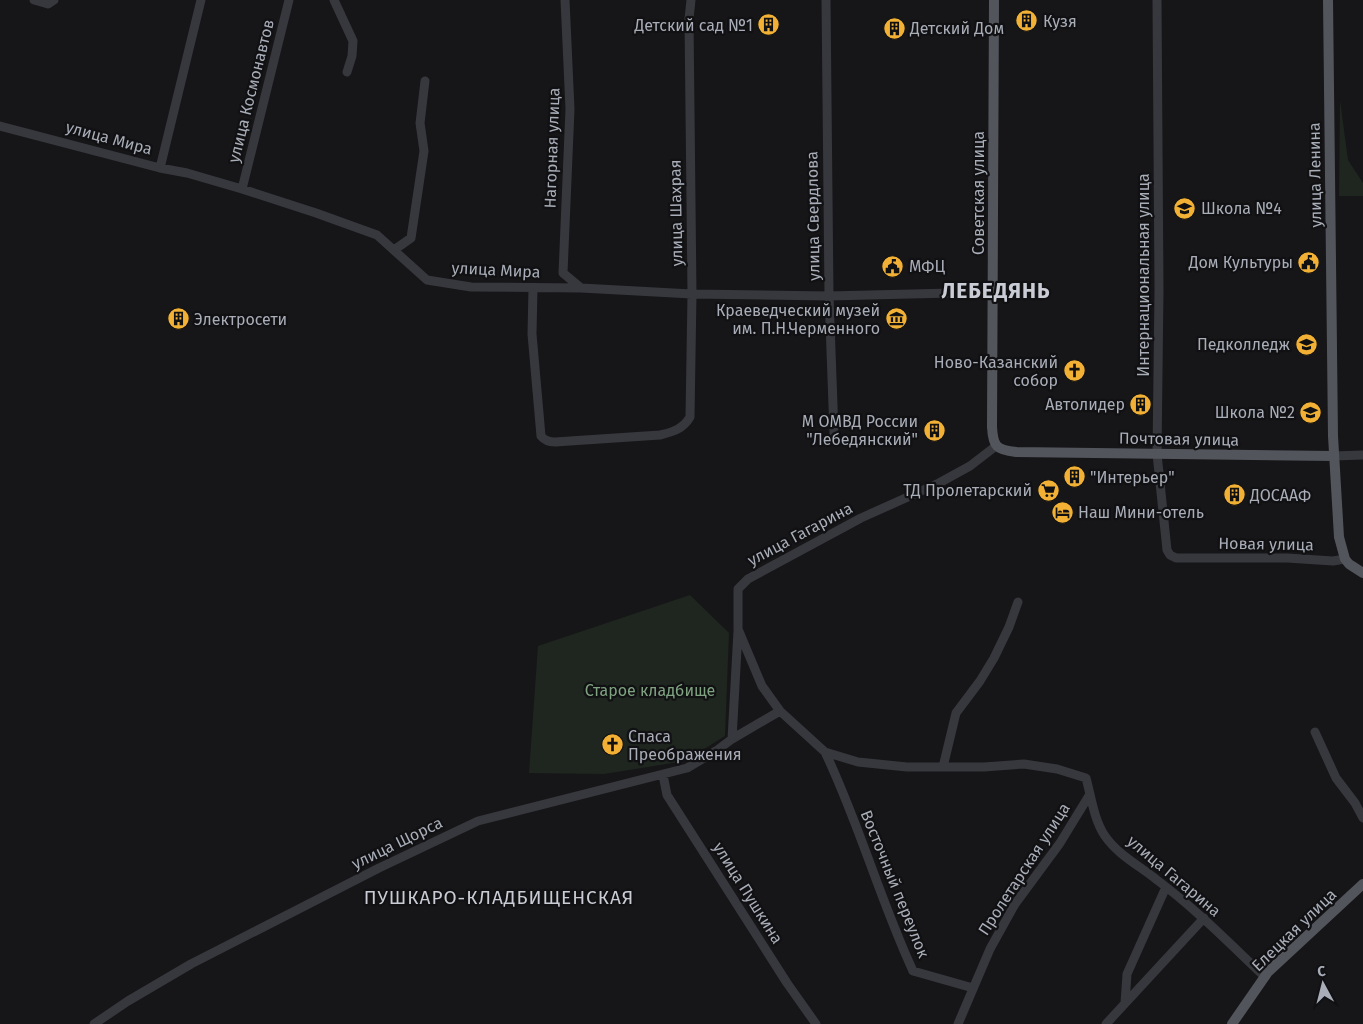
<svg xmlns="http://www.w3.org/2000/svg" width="1363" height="1024" viewBox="0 0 1363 1024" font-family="'Fira Sans',sans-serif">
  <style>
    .green { fill: #1e261f }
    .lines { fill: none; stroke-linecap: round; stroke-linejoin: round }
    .minor { stroke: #37383d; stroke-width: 9 }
    .major { stroke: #53555c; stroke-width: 10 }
    .labels { text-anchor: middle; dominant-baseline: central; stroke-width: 4.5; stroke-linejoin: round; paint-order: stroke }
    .poi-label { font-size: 16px; fill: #a8adb8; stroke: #111113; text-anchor: start }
    .street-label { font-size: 16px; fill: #a8adb8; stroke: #111113 }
    .park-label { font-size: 16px; fill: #7fa381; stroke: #111113 }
    .quarter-label { font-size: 19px; letter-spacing: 1px; fill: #c9ccd4; stroke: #111113 }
    .district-label { font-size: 21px; font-weight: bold; letter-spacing: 1px; fill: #c9ccd4; stroke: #111113 }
  </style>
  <rect width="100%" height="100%" fill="#161618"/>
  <path class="green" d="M 1340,100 L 1348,160 L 1363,183 L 1363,196 L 1339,196 Z
    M 690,595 L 729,633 L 725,736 L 685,761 L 604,774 L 529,773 L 538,646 Z"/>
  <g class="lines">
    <path class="minor" d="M 34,0 L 48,4 L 54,0
      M 334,0 L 353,41 L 352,56 L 347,72
      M 565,0 L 570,109 L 563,273 L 581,288
      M 826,0 L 829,296 L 834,433
      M 1157,0 L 1159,290 L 1157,454 L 1167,550 L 1170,555 L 1176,558 L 1287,558 L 1333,561 L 1345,559
      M 0,126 L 160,168 L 187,173 L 242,189 L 316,213 L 377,235 L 427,280 L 471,287 L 581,288 L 692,294 L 829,296 L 993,292
      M 160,168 L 201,0
      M 242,189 L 289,0
      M 394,250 L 411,238 L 424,151 L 420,123 L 425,81
      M 533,288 L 532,334 L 541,436 C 545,441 549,442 555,442 L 660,435 C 673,432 683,429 690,417 L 692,294 L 689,19 L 691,0
      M 996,446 L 970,466 L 939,483 L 861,518 L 748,579 L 738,589 L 738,629 L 762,686 L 780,711 L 825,752 L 858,762 L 907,767 L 984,767 L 1024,764 L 1057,769 L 1086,778 C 1091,796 1094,820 1105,836 C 1118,855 1140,866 1157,880 C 1196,909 1230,944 1265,977
      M 1334,456 L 1363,455
      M 1315,732 L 1336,778 L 1355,803 L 1363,818
      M 732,739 L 738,631
      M 825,752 C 859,823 880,900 913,971 L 973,988
      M 943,767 L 956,713 L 980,681 L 994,658 L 1009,627 L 1018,602
      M 663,775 L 667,795 L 787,983 L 816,1024
      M 1125,1003 L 1127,974 L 1166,887
      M 94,1024 L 128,1001 L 191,964 L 379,868 L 478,821 L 687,768 L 716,751 L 732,739 L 780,711
      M 958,1024 L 990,949 L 1015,904 L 1060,843 L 1090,794
      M 1106,1024 L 1204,918"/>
    <path class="major" d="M 994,0 L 992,427 C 993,446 996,450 1016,452 L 1334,456
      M 1328,0 L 1333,436 L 1339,537 L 1345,559 L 1349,564 L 1363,573
      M 1232,1024 L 1268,972 L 1363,884"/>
  </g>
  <defs>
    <symbol id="building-disc" viewBox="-11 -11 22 22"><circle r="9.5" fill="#f2b134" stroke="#111113"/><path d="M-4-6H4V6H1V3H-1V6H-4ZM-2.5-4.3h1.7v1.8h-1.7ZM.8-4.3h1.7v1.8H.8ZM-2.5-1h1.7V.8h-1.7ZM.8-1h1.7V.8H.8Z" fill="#111"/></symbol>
    <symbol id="school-disc" viewBox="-11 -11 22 22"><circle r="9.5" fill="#f2b134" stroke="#111113"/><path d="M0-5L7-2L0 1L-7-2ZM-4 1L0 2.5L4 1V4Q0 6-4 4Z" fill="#111"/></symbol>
    <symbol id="civic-disc" viewBox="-11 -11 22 22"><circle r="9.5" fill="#f2b134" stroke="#111113"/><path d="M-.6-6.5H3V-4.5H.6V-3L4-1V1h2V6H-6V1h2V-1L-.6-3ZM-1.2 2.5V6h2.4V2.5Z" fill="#111"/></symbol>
    <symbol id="museum-disc" viewBox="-11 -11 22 22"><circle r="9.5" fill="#f2b134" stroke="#111113"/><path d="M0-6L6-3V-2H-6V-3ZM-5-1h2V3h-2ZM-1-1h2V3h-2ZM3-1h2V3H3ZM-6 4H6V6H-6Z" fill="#111"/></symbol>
    <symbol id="university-disc" viewBox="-11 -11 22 22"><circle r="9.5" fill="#f2b134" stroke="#111113"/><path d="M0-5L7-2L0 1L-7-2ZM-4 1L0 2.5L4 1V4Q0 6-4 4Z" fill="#111"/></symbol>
    <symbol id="church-disc" viewBox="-11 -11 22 22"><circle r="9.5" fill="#f2b134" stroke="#111113"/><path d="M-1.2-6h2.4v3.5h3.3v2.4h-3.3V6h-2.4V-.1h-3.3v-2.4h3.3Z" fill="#111"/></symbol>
    <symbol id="supermarket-disc" viewBox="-11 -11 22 22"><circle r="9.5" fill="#f2b134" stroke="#111113"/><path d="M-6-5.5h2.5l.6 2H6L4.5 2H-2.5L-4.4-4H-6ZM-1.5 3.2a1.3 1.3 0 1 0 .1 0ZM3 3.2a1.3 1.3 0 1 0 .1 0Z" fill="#111"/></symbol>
    <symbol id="hotel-disc" viewBox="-11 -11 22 22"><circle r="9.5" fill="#f2b134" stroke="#111113"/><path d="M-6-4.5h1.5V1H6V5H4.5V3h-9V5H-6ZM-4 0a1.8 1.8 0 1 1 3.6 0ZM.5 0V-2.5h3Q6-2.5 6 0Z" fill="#111"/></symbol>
  </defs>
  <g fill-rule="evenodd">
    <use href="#building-disc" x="1014" y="8" width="25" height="25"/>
    <use href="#building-disc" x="756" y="12" width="25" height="25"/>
    <use href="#building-disc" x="882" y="16" width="25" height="25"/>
    <use href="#school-disc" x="1172" y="196" width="25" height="25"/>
    <use href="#civic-disc" x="1296" y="250" width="25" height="25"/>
    <use href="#civic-disc" x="880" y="254" width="25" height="25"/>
    <use href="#building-disc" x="166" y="306" width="25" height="25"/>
    <use href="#museum-disc" x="884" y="306" width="25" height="25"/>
    <use href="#university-disc" x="1294" y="332" width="25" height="25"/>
    <use href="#church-disc" x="1062" y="358" width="25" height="25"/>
    <use href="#building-disc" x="1128" y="392" width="25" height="25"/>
    <use href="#school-disc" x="1298" y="400" width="25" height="25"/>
    <use href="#building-disc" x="922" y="418" width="25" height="25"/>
    <use href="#building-disc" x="1062" y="464" width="25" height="25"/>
    <use href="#supermarket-disc" x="1036" y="478" width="25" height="25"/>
    <use href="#building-disc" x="1222" y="482" width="25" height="25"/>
    <use href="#hotel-disc" x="1050" y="500" width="25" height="25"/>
    <use href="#church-disc" x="600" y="732" width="25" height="25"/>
  </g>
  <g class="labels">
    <g class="poi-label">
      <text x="1043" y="21">Кузя</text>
      <text x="753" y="25" text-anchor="end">Детский сад №1</text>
      <text x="910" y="28">Детский Дом</text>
      <text x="1201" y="208">Школа №4</text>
      <text x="1293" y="262" text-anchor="end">Дом Культуры</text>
      <text x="909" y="266">МФЦ</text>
      <text x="880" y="310" text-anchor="end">Краеведческий музей<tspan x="880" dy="18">им. П.Н.Черменного</tspan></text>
      <text x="194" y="319">Электросети</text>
      <text x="1290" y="344" text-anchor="end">Педколледж</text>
      <text x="1058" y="362" text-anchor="end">Ново-Казанский<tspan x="1058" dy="18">собор</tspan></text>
      <text x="1125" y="404" text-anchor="end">Автолидер</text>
      <text x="1295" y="412" text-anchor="end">Школа №2</text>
      <text x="918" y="421" text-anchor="end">М ОМВД России<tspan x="918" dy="18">"Лебедянский"</tspan></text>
      <text x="1090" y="477">"Интерьер"</text>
      <text x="1032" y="490" text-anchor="end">ТД Пролетарский</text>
      <text x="1250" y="495">ДОСААФ</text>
      <text x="1078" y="512">Наш Мини-отель</text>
      <text x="628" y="736">Спаса<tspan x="628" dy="18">Преображения</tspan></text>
    </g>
    <g class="street-label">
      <text transform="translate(251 91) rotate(-76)">улица Космонавтов</text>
      <text transform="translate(109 138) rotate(15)">улица Мира</text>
      <text transform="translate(552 148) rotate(-88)">Нагорная улица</text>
      <text transform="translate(1315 175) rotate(-91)">улица Ленина</text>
      <text transform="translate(978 193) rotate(-90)">Советская улица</text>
      <text transform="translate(676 213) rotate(-91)">улица Шахрая</text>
      <text transform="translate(813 216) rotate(-91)">улица Свердлова</text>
      <text transform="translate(496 270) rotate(3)">улица Мира</text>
      <text transform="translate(1143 275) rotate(-90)">Интернациональная улица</text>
      <text transform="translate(1179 439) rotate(1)">Почтовая улица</text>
      <text transform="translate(800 534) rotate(-28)">улица Гагарина</text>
      <text transform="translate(1266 544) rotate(1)">Новая улица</text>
      <text transform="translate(397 843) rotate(-26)">улица Щорса</text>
      <text transform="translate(1024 869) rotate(-57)">Пролетарская улица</text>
      <text transform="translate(1174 876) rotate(40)">улица Гагарина</text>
      <text transform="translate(895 884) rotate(68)">Восточный переулок</text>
      <text transform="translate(748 893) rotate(58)">улица Пушкина</text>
      <text transform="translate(1294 930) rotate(-44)">Елецкая улица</text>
    </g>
    <g class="park-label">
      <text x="650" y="690">Старое кладбище</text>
    </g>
    <g class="quarter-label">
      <text x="499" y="897">ПУШКАРО-КЛАДБИЩЕНСКАЯ</text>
    </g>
    <g class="district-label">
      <text x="996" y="291">ЛЕБЕДЯНЬ</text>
    </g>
  </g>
  <g transform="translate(1323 984) rotate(353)" stroke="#111113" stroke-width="4" paint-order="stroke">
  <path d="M0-4L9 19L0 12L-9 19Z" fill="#a8adb8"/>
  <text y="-8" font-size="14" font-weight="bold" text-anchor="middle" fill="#a8adb8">С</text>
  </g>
</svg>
